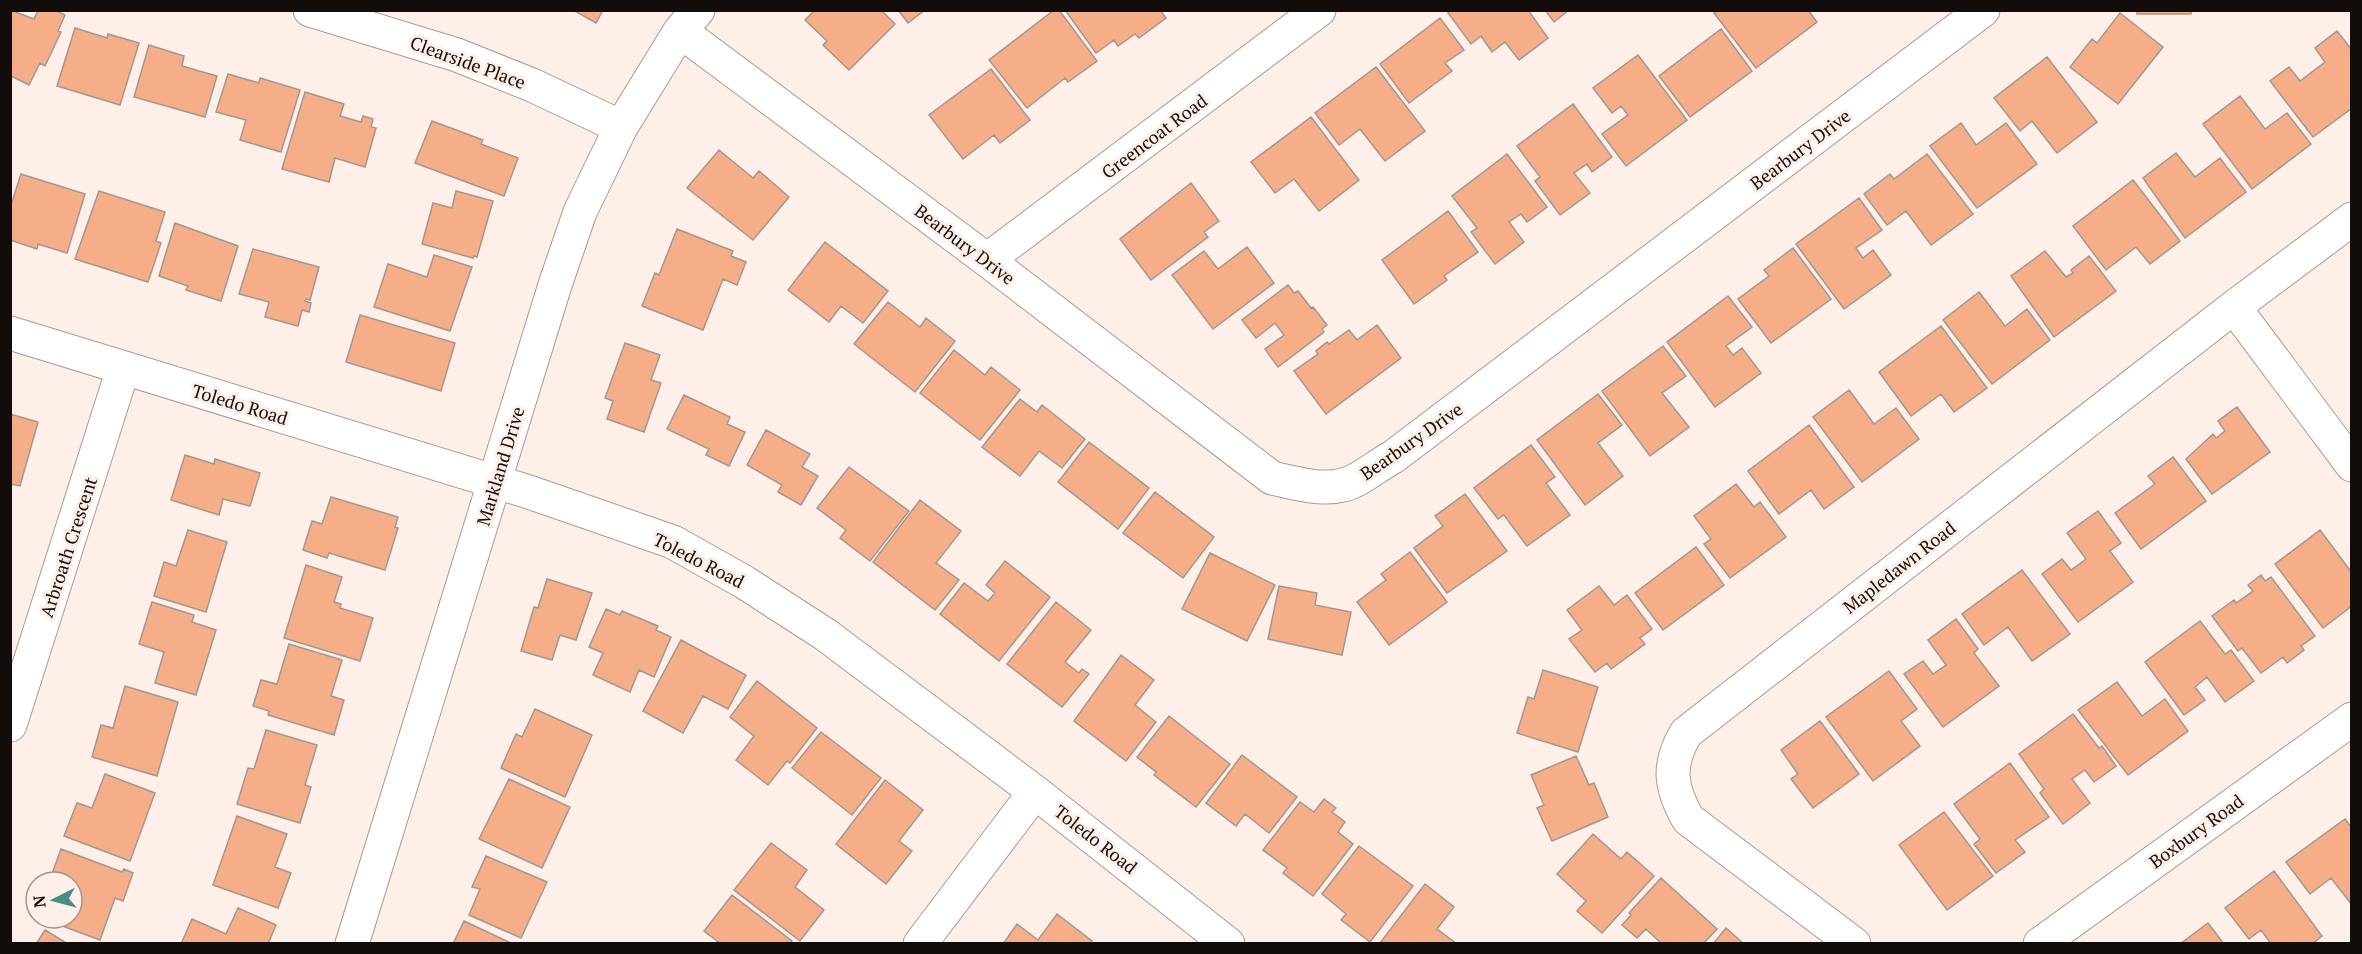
<svg xmlns="http://www.w3.org/2000/svg" width="2362" height="954" viewBox="0 0 2362 954" font-family="'PT Serif',serif">
  <style>
    .building { fill: #f5ae88; stroke: #a49790; stroke-width: 1.5 }
    .lines { fill: none; stroke-linecap: round; stroke-linejoin: round }
    .minor-casing { stroke: #a89b94; stroke-width: 35 }
    .minor { stroke: #fff; stroke-width: 33 }
    .labels { text-anchor: middle; dominant-baseline: central; stroke-width: 6; stroke-linejoin: round; paint-order: stroke }
    .street-label { font-size: 18px; fill: #120d0b; stroke: #feefe8 }
  </style>
  <rect width="100%" height="100%" fill="#feefe8"/>
  <path class="building" d="M 10,10 L 34,19 L 38,10 L 55,10 L 65,15 L 58,31 L 61,32 L 45,66 L 40,63 L 29,85 L 13,77 L 10,80 Z
    M 573,10 L 603,10 L 596,23 Z
    M 815,10 L 881,10 L 895,24 L 849,70 L 823,45 L 827,41 L 805,20 Z
    M 898,10 L 925,10 L 908,23 Z
    M 1054,10 L 1059,10 L 1097,61 L 1068,82 L 1065,78 L 1027,108 L 989,60 Z
    M 1065,10 L 1160,10 L 1166,18 L 1139,38 L 1135,34 L 1118,46 L 1114,40 L 1096,53 Z
    M 1452,10 L 1528,10 L 1548,38 L 1519,60 L 1505,42 L 1492,52 L 1481,36 L 1471,44 L 1448,13 Z
    M 1545,10 L 1569,10 L 1554,22 Z
    M 1717,10 L 1808,10 L 1817,22 L 1756,68 L 1714,13 Z
    M 2137,10 L 2191,10 L 2191,14 L 2137,14 Z
    M 2120,13 L 2163,47 L 2118,104 L 2070,67 L 2092,39 L 2097,43 Z
    M 1440,18 L 1464,50 L 1445,63 L 1452,71 L 1409,103 L 1380,64 Z
    M 75,28 L 107,38 L 108,34 L 139,43 L 120,105 L 57,86 Z
    M 1721,29 L 1752,71 L 1690,117 L 1659,76 Z
    M 2337,31 L 2352,50 L 2352,108 L 2313,137 L 2270,81 L 2289,67 L 2300,81 L 2325,62 L 2315,48 Z
    M 149,45 L 184,56 L 182,66 L 217,76 L 205,117 L 134,97 Z
    M 1638,55 L 1687,120 L 1626,166 L 1602,134 L 1628,115 L 1621,106 L 1612,113 L 1593,88 Z
    M 2047,57 L 2097,122 L 2057,153 L 2032,121 L 2020,131 L 1994,98 Z
    M 1376,67 L 1425,131 L 1385,161 L 1360,129 L 1339,145 L 1315,113 Z
    M 991,69 L 1030,120 L 1000,143 L 994,135 L 963,159 L 929,115 Z
    M 228,74 L 259,83 L 260,78 L 300,90 L 281,152 L 240,140 L 246,120 L 216,112 Z
    M 305,92 L 344,104 L 340,116 L 361,122 L 363,116 L 373,119 L 371,127 L 376,128 L 365,167 L 335,158 L 329,182 L 282,169 Z
    M 2240,96 L 2265,129 L 2287,113 L 2311,144 L 2252,189 L 2203,124 Z
    M 1573,104 L 1612,157 L 1592,172 L 1587,164 L 1574,173 L 1590,193 L 1560,215 L 1535,181 L 1540,177 L 1517,146 Z
    M 1311,117 L 1359,180 L 1319,211 L 1294,179 L 1275,193 L 1251,162 Z
    M 432,121 L 483,140 L 481,144 L 518,158 L 504,196 L 415,163 Z
    M 1961,123 L 1976,145 L 2006,123 L 2037,164 L 1977,208 L 1930,146 Z
    M 719,150 L 753,178 L 759,171 L 789,197 L 753,240 L 687,188 Z
    M 2176,153 L 2195,177 L 2220,158 L 2246,192 L 2185,238 L 2143,178 Z
    M 1507,154 L 1547,207 L 1527,222 L 1521,214 L 1509,222 L 1524,242 L 1495,264 L 1471,232 L 1477,228 L 1452,196 Z
    M 1927,154 L 1973,214 L 1931,245 L 1906,211 L 1887,225 L 1864,194 L 1890,174 L 1894,179 Z
    M 21,174 L 85,194 L 67,253 L 38,244 L 37,249 L 10,240 L 10,208 Z
    M 2133,180 L 2180,241 L 2150,264 L 2136,247 L 2106,270 L 2073,226 Z
    M 1191,183 L 1219,221 L 1204,232 L 1208,237 L 1151,280 L 1120,239 Z
    M 99,191 L 165,212 L 156,241 L 161,243 L 148,282 L 75,259 Z
    M 456,191 L 493,201 L 477,257 L 474,256 L 473,258 L 422,244 L 433,203 L 452,208 Z
    M 1859,198 L 1882,230 L 1856,248 L 1863,258 L 1873,250 L 1891,275 L 1844,309 L 1796,244 Z
    M 1448,211 L 1478,252 L 1444,276 L 1447,280 L 1414,304 L 1382,260 Z
    M 175,223 L 238,246 L 221,301 L 186,290 L 188,286 L 159,276 Z
    M 677,229 L 733,251 L 731,256 L 746,262 L 737,285 L 723,279 L 703,330 L 642,306 L 655,273 L 659,275 Z
    M 825,242 L 888,291 L 863,323 L 841,306 L 829,322 L 788,290 Z
    M 1247,247 L 1274,283 L 1213,329 L 1172,275 L 1204,251 L 1218,269 Z
    M 1793,248 L 1831,299 L 1771,343 L 1738,299 L 1769,276 L 1764,270 Z
    M 253,249 L 319,267 L 310,300 L 306,299 L 305,301 L 311,303 L 309,312 L 302,310 L 298,326 L 265,317 L 269,302 L 239,294 Z
    M 2045,251 L 2066,277 L 2073,273 L 2071,270 L 2089,256 L 2116,291 L 2054,337 L 2011,276 Z
    M 434,255 L 472,267 L 450,331 L 374,307 L 388,264 L 427,277 Z
    M 1288,285 L 1294,293 L 1298,291 L 1311,308 L 1313,307 L 1327,325 L 1322,329 L 1324,332 L 1278,367 L 1265,349 L 1284,335 L 1275,323 L 1256,338 L 1242,320 Z
    M 1979,292 L 2005,326 L 2027,309 L 2050,340 L 1992,384 L 1943,320 Z
    M 1728,296 L 1752,327 L 1726,346 L 1733,355 L 1742,348 L 1761,373 L 1715,407 L 1667,342 Z
    M 888,302 L 920,327 L 926,318 L 955,341 L 915,392 L 854,344 Z
    M 360,315 L 455,343 L 441,391 L 346,362 Z
    M 1377,325 L 1401,358 L 1326,414 L 1294,371 L 1318,354 L 1316,351 L 1327,342 L 1329,344 L 1349,330 L 1357,340 Z
    M 1941,326 L 1987,388 L 1954,412 L 1941,394 L 1911,416 L 1879,372 Z
    M 625,343 L 660,355 L 651,380 L 661,383 L 644,432 L 607,419 L 613,401 L 605,398 Z
    M 1663,346 L 1686,376 L 1662,393 L 1689,427 L 1650,456 L 1602,391 Z
    M 954,350 L 985,375 L 991,367 L 1020,390 L 980,440 L 920,393 Z
    M 1849,390 L 1874,424 L 1896,408 L 1919,439 L 1862,482 L 1813,417 Z
    M 1598,394 L 1622,425 L 1598,443 L 1623,476 L 1585,505 L 1537,440 Z
    M 684,395 L 730,417 L 727,424 L 745,432 L 729,466 L 706,455 L 709,449 L 667,429 Z
    M 1020,399 L 1037,412 L 1042,405 L 1085,439 L 1062,468 L 1039,451 L 1020,476 L 982,447 Z
    M 2237,407 L 2270,452 L 2212,494 L 2186,459 L 2213,434 L 2216,438 L 2225,431 L 2218,421 Z
    M 10,414 L 38,422 L 20,486 L 10,484 Z
    M 1809,425 L 1854,487 L 1824,509 L 1811,490 L 1779,514 L 1748,471 Z
    M 766,430 L 810,454 L 802,467 L 818,476 L 801,505 L 778,492 L 782,485 L 747,465 Z
    M 1089,442 L 1149,488 L 1118,529 L 1058,482 Z
    M 1531,445 L 1555,477 L 1546,483 L 1570,515 L 1527,546 L 1504,515 L 1498,519 L 1474,488 Z
    M 185,455 L 214,464 L 215,459 L 260,473 L 250,506 L 223,499 L 219,515 L 171,500 Z
    M 2173,457 L 2206,501 L 2141,549 L 2115,513 L 2155,484 L 2148,476 Z
    M 849,467 L 909,511 L 870,561 L 840,538 L 846,530 L 817,508 Z
    M 1736,484 L 1754,507 L 1760,502 L 1786,537 L 1730,578 L 1704,544 L 1711,539 L 1694,516 Z
    M 1155,492 L 1214,537 L 1183,578 L 1123,533 Z
    M 1465,494 L 1507,551 L 1447,593 L 1414,548 L 1443,526 L 1435,516 Z
    M 331,497 L 398,517 L 395,527 L 398,528 L 385,570 L 329,553 L 327,558 L 303,550 L 312,521 L 322,524 Z
    M 920,500 L 961,531 L 936,563 L 959,580 L 935,610 L 873,562 Z
    M 2098,511 L 2121,543 L 2110,551 L 2133,582 L 2078,622 L 2042,574 L 2062,559 L 2071,570 L 2086,559 L 2067,533 Z
    M 188,530 L 227,542 L 206,612 L 154,596 L 164,562 L 176,566 Z
    M 2320,530 L 2352,573 L 2352,606 L 2323,628 L 2275,564 Z
    M 1696,547 L 1724,585 L 1663,630 L 1635,593 Z
    M 1410,552 L 1447,602 L 1389,645 L 1357,602 L 1386,580 L 1381,574 Z
    M 1210,553 L 1275,585 L 1247,641 L 1182,609 Z
    M 1005,561 L 1050,597 L 999,661 L 940,614 L 964,583 L 988,601 L 995,593 L 986,585 Z
    M 306,565 L 342,577 L 334,602 L 341,604 L 340,608 L 373,618 L 360,661 L 284,638 Z
    M 2022,570 L 2070,634 L 2032,661 L 2008,627 L 1984,645 L 1962,614 Z
    M 2261,575 L 2265,581 L 2271,577 L 2315,636 L 2301,646 L 2304,650 L 2287,663 L 2283,657 L 2261,673 L 2242,648 L 2238,651 L 2212,616 L 2234,600 L 2236,603 L 2253,591 L 2248,585 Z
    M 547,579 L 592,593 L 576,640 L 560,635 L 552,660 L 521,651 L 534,607 L 538,608 Z
    M 1279,586 L 1317,593 L 1315,605 L 1351,612 L 1342,655 L 1268,639 Z
    M 1599,586 L 1614,605 L 1627,595 L 1652,629 L 1640,638 L 1645,644 L 1611,669 L 1607,663 L 1595,672 L 1569,639 L 1582,630 L 1567,610 Z
    M 152,602 L 194,615 L 192,622 L 216,630 L 196,695 L 155,683 L 164,652 L 139,644 Z
    M 1056,602 L 1091,630 L 1065,662 L 1079,673 L 1082,669 L 1089,674 L 1062,707 L 1007,664 Z
    M 606,609 L 620,615 L 622,611 L 658,626 L 656,630 L 671,637 L 654,677 L 639,670 L 630,692 L 593,675 L 603,653 L 589,647 Z
    M 1956,619 L 1978,649 L 1974,653 L 1999,686 L 1943,727 L 1904,674 L 1923,661 L 1933,674 L 1946,665 L 1928,640 Z
    M 2200,621 L 2225,654 L 2231,650 L 2254,681 L 2225,702 L 2207,677 L 2195,687 L 2205,700 L 2184,715 L 2145,662 Z
    M 681,640 L 746,675 L 728,709 L 703,696 L 683,733 L 643,711 Z
    M 289,644 L 342,660 L 331,696 L 344,700 L 334,735 L 268,715 L 269,711 L 253,706 L 261,680 L 277,684 Z
    M 1121,655 L 1154,680 L 1135,705 L 1156,722 L 1126,761 L 1074,721 Z
    M 1543,670 L 1598,687 L 1578,752 L 1517,733 L 1528,697 L 1534,699 Z
    M 1889,671 L 1917,709 L 1901,721 L 1920,746 L 1873,781 L 1826,717 Z
    M 757,681 L 817,728 L 790,763 L 787,761 L 768,785 L 736,760 L 754,736 L 730,717 Z
    M 2117,682 L 2142,716 L 2165,699 L 2188,731 L 2128,775 L 2078,710 Z
    M 125,686 L 178,702 L 157,776 L 92,757 L 101,725 L 113,728 Z
    M 535,709 L 592,735 L 565,797 L 501,768 L 516,734 L 522,737 Z
    M 2073,714 L 2099,748 L 2102,746 L 2116,766 L 2094,782 L 2085,770 L 2072,779 L 2090,803 L 2063,824 L 2040,793 L 2044,789 L 2019,754 Z
    M 1169,716 L 1230,764 L 1196,807 L 1154,775 L 1156,772 L 1137,757 Z
    M 1820,721 L 1859,774 L 1813,808 L 1791,779 L 1798,774 L 1781,750 Z
    M 266,730 L 317,745 L 305,785 L 311,787 L 300,823 L 237,804 L 248,768 L 254,769 Z
    M 821,732 L 881,778 L 852,815 L 792,768 Z
    M 1242,755 L 1297,797 L 1269,833 L 1245,814 L 1236,826 L 1206,803 Z
    M 1576,756 L 1589,785 L 1594,783 L 1608,817 L 1552,841 L 1537,808 L 1544,805 L 1531,775 Z
    M 2010,763 L 2049,817 L 2015,840 L 2025,852 L 1996,873 L 1974,844 L 1980,839 L 1954,804 Z
    M 105,774 L 155,793 L 130,861 L 64,836 L 77,803 L 92,808 Z
    M 509,779 L 570,807 L 542,868 L 479,839 Z
    M 885,780 L 923,810 L 899,841 L 912,851 L 886,884 L 836,844 Z
    M 1324,799 L 1336,808 L 1332,812 L 1345,822 L 1338,832 L 1353,844 L 1313,896 L 1283,873 L 1287,868 L 1263,850 L 1300,802 L 1314,812 Z
    M 1944,812 L 1993,876 L 1947,910 L 1899,845 Z
    M 237,816 L 287,834 L 275,867 L 291,873 L 278,908 L 213,885 Z
    M 2345,819 L 2352,828 L 2352,905 L 2331,878 L 2310,894 L 2286,862 Z
    M 1593,834 L 1621,859 L 1627,852 L 1654,876 L 1602,933 L 1577,911 L 1586,901 L 1557,874 Z
    M 771,843 L 807,870 L 795,887 L 824,910 L 800,941 L 734,890 Z
    M 1359,846 L 1413,886 L 1370,942 L 1341,920 L 1346,914 L 1322,894 Z
    M 61,849 L 122,872 L 124,869 L 133,873 L 123,901 L 115,898 L 100,940 L 49,921 L 50,918 L 72,918 L 72,882 L 49,882 Z
    M 486,856 L 547,882 L 521,938 L 469,915 L 480,889 L 472,887 Z
    M 2274,871 L 2322,936 L 2312,944 L 2271,944 L 2261,930 L 2249,939 L 2225,908 Z
    M 1661,878 L 1717,929 L 1703,944 L 1662,944 L 1646,929 L 1637,938 L 1622,925 L 1631,915 L 1629,913 Z
    M 1425,884 L 1454,907 L 1437,929 L 1457,944 L 1380,943 Z
    M 732,895 L 792,941 L 790,944 L 721,944 L 704,931 Z
    M 238,908 L 276,925 L 268,944 L 181,944 L 192,919 L 226,934 Z
    M 1057,914 L 1092,941 L 1090,944 L 1003,944 L 1017,924 L 1038,940 Z
    M 464,921 L 513,944 L 453,944 Z
    M 2208,923 L 2224,944 L 2180,944 Z
    M 1726,928 L 1744,944 L 1713,944 Z
    M 45,930 L 68,944 L 36,944 Z"/>
  <g class="lines">
    <defs>
      <path id="minor" d="M 310,10 L 457,55 L 532,85 L 621,127
        M 680,31 L 987,260 L 1272,478 C 1298,484 1331,494 1356,480 C 1369,473 1380,464 1393,457 L 1983,10
        M 987,260 L 1319,10
        M 2234,307 L 2352,465
        M 10,333 L 529,492 L 673,542 L 744,582 L 826,635 L 1035,792 L 1228,944
        M 10,725 L 123,369
        M 352,944 L 555,285 L 580,212 L 621,127 L 680,31 L 698,10
        M 920,944 L 1035,792
        M 1854,944 L 1688,819 C 1670,787 1667,765 1686,733 L 2234,307 L 2352,219
        M 2040,944 L 2352,719"/>
    </defs>
    <use href="#minor" class="minor-casing"/>
    <use href="#minor" class="minor"/>
  </g>
  <g class="labels">
    <g class="street-label">
      <text transform="translate(468 62) rotate(20)">Clearside Place</text>
      <text transform="translate(1154 136) rotate(-37)">Greencoat Road</text>
      <text transform="translate(1800 149) rotate(-37)">Bearbury Drive</text>
      <text transform="translate(965 244) rotate(37)">Bearbury Drive</text>
      <text transform="translate(240 404) rotate(17)">Toledo Road</text>
      <text transform="translate(1411 441) rotate(-35)">Bearbury Drive</text>
      <text transform="translate(500 466) rotate(-73)">Markland Drive</text>
      <text transform="translate(68 547) rotate(-72)">Arbroath Crescent</text>
      <text transform="translate(699 560) rotate(27)">Toledo Road</text>
      <text transform="translate(1899 567) rotate(-38)">Mapledawn Road</text>
      <text transform="translate(2196 831) rotate(-36)">Boxbury Road</text>
      <text transform="translate(1096 839) rotate(38)">Toledo Road</text>
    </g>
  </g>
  <rect width="2362" height="954" fill="none" stroke="#120d0b" stroke-width="24"/>
  <g transform="translate(54 900) rotate(264)"><circle r="28" fill="#feefe8" stroke="#a09590" stroke-width="1.5"/>
  <path d="M0-4.5L10 22L0 15L-10 22Z" fill="#498e85"/>
  <text y="-9" font-size="16" font-weight="bold" text-anchor="middle" fill="#120d0b">N</text>
  </g>
</svg>
